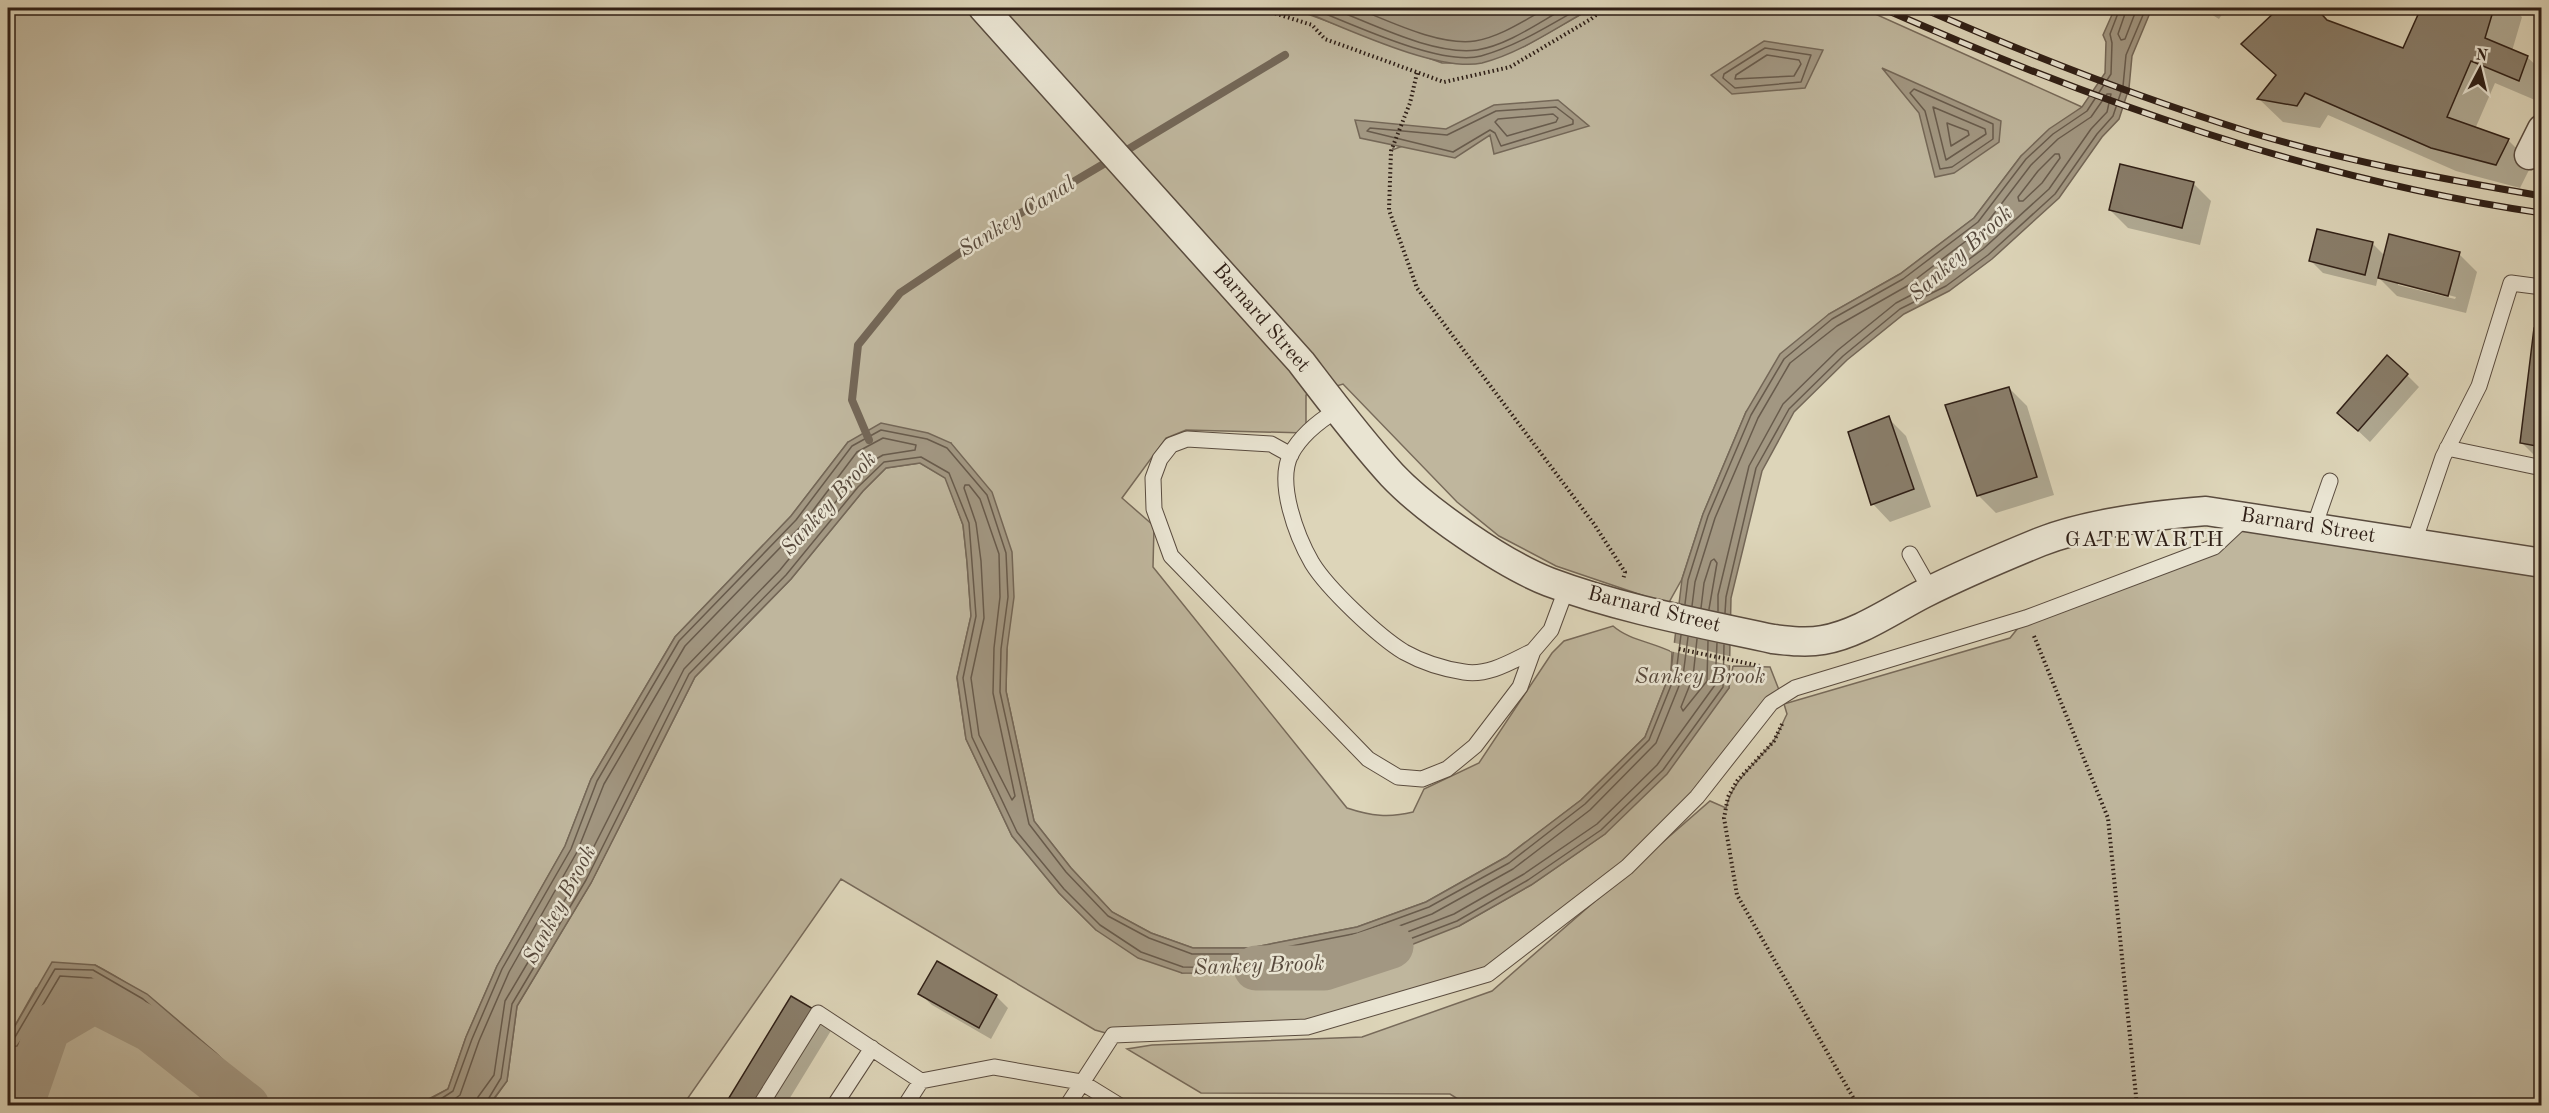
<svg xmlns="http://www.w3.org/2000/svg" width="2549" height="1113" viewBox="0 0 2549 1113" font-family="'Old Standard TT',serif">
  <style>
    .green { fill: #bfb69d; stroke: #776a5a; stroke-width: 1.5; fill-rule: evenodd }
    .water { fill: #a29782; stroke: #746757; stroke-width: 1.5 }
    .pier { fill: #ddd5b9 }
    .shadow { fill: #0003; fill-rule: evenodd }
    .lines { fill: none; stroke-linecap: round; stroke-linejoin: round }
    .shore { stroke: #685b4c; stroke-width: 1.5 }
    .stream { stroke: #746757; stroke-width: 8 }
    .river { stroke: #a29782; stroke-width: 45 }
    .building { fill: #897e6b; stroke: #2f1f16; stroke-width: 1.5 }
    .service-casing { stroke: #5a4c3f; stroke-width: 17 }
    .minor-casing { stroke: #5a4c3f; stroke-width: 31 }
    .path { stroke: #2f1f16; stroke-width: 4; stroke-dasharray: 1.5 3; stroke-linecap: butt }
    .service { stroke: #e9e4d2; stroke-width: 15 }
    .minor { stroke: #e9e4d2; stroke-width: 28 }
    .rail-casing { stroke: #2f1f16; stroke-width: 7 }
    .rail { stroke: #e9e4d2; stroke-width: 4.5; stroke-dasharray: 14; stroke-linecap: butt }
    .labels { text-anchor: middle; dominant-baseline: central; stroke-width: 5; stroke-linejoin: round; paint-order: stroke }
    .street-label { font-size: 21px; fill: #2f1f16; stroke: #e9e4d2 }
    .water-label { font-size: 22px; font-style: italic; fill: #57493c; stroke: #e9e4d2 }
    .neighbourhood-label { font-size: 22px; letter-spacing: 1.5px; fill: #2f1f16; stroke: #e9e4d2 }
  </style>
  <rect width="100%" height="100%" fill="#ddd5b9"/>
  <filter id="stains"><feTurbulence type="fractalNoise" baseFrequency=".00333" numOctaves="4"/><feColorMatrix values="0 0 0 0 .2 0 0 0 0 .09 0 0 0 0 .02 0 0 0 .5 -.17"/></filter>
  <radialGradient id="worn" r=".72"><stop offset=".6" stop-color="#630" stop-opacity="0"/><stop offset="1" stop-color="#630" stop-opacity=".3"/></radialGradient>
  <path class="green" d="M 8,8 L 1291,8 L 1442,63 L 1480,63 L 1525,46 L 1592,8 L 1862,8 L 2082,107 L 2021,156 L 1974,218 L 1900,274 L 1829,314 L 1746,412 L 1703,514 L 1682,579 L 1668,604 L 1556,566 L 1499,536 L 1457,502 L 1343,384 L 1306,395 L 1306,433 L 1186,430 L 1166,438 L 1122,498 L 1154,526 L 1153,567 L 1347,808 C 1371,816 1389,818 1413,812 L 1424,789 L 1479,763 L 1552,653 L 1564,641 L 1613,626 C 1629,640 1652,642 1672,652 L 1671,671 L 1645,737 L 1581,800 L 1506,857 L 1426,902 L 1357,927 L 1250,948 L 1193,948 L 1151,933 L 1112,912 L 1071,868 L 1034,821 L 1006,691 L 1007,649 L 951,443 L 848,442 L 791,516 L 675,637 L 591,779 L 565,846 L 497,966 L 466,1037 L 448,1089 L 417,1105 L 274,1105 L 264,1100 C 212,1050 159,998 95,965 L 36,988 L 8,1038 ZM 1406,126 L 1445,130 L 1392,150 Z
    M 920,463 L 946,478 L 963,525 L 967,562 L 971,616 L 957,678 L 966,739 L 1012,836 L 1059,893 L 1096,930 L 1182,973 L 1459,926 L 1531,885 L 1605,834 L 1729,688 L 1733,666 L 1770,667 L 1781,695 L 1627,867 L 1488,974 L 1307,1027 L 1113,1035 L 1095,1030 L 841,879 L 683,1105 L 489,1106 L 507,1081 L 517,1006 L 591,883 L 695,677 L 791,579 L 863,491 L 886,468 Z
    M 2247,516 L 2541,563 L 2541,1105 L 1469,1106 L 1450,1094 L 1201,1093 L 1127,1049 L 1152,1045 L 1362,1037 L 1492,991 L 1710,801 L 1726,808 C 1732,781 1755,764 1772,743 C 1778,735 1782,724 1787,714 L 1784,704 L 2010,638 L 2026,618 L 2214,547 Z
    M 78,1004 L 116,1010 L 189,1070 L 225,1105 L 16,1106 L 46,1036 Z"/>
  <path class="water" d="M 1295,8 L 1592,8 C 1557,27 1521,53 1482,63 C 1437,73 1339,25 1295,8 Z
    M 2115,8 L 2152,8 L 2132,56 L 2129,88 L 2119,119 L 2102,137 L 2059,198 L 1992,259 L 1949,291 L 1904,314 L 1847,360 L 1794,412 L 1762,471 L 1731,598 L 1729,688 L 1667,774 L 1605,834 L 1531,885 L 1459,926 L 1383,956 L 1283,974 L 1182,973 L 1138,958 L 1096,930 L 1059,893 L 1012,836 L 966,739 L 957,677 L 971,616 L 967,562 L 963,525 L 945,478 L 920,463 L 886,468 L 863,491 L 791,579 L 695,677 L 591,883 L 517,1006 L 507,1081 L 489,1105 L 417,1106 L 448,1089 L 466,1037 L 497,966 L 565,846 L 591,779 L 675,637 L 791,516 L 848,442 L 881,423 L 928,433 L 951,443 L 992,492 L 1012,552 L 1014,597 L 1007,649 L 1006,691 L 1034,821 L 1071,868 L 1112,912 L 1151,933 L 1193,948 L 1250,948 L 1357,927 L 1426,902 L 1506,857 L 1581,800 L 1645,737 L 1671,671 L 1682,579 L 1703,514 L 1746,412 L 1780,354 L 1829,314 L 1900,274 L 1974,218 L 2021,156 L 2049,129 L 2082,107 L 2105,73 L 2106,42 L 2103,35 Z
    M 1764,41 L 1823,50 L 1805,88 L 1732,94 L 1711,75 Z
    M 1882,68 L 2001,121 L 1999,142 L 1954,173 L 1935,177 L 1919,113 Z
    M 1558,100 L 1589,126 L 1494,154 L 1490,135 L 1455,158 L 1360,138 L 1355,120 L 1446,129 L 1494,105 Z
    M 52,962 L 95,965 L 147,994 L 216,1053 L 264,1100 L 274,1105 L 225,1105 L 189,1070 L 116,1010 L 78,1004 L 46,1036 L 16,1105 L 8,1105 L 8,1038 Z"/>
  <path class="pier" d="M 1671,642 L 1733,657 L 1733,666 L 1670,651 Z"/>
  <path class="shadow" d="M 2201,8 L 2226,8 L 2219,19 Z
    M 2282,8 L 2316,8 L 2330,23 L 2403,50 L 2423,8 L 2512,8 L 2522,17 L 2512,51 L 2527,57 L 2542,71 L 2542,103 L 2495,83 L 2475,129 L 2508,140 L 2532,164 L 2520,188 L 2456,171 L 2328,115 L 2320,128 L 2283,122 L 2259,99 L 2277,76 L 2243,44 Z
    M 2193,183 L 2211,201 L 2200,245 L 2128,228 L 2110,210 Z
    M 2372,243 L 2385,256 L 2459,254 L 2477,272 L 2466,313 L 2397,296 L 2378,277 L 2376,286 L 2323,273 L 2311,261 ZM 2398,282 L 2456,297 L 2455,299 L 2398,285 Z
    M 2542,330 L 2542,463 L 2522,443 Z
    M 2407,375 L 2419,387 L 2370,442 L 2339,413 Z
    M 2009,388 L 2027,406 L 2054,495 L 1996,513 L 1978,495 Z
    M 1888,418 L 1906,436 L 1931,507 L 1890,522 L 1873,504 L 1850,433 Z
    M 920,994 L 996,996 L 1008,1008 L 991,1039 L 932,1005 Z
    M 791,998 L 832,1029 L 785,1106 L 725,1106 Z"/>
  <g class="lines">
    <path class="shore" d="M 1311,8 C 1350,23 1441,67 1481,56 C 1517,46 1548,26 1580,8
      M 1331,8 C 1371,23 1434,56 1477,50 C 1508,45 1538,23 1565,8
      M 1356,8 C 1389,21 1439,46 1475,41 C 1500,37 1525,20 1547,8
      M 2127,8 L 2118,34 L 2121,40 L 2125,39 L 2137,8
      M 1765,48 L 1811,55 L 1801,82 L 1735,88 L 1723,78 L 1724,74 Z
      M 1767,55 L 1799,60 L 1801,64 L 1794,76 L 1735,79 L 1736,75 Z
      M 1914,89 L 1993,124 L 1993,139 L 1952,167 L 1940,169 L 1925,111 L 1910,93 Z
      M 1556,107 L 1573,120 L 1573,124 L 1501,146 L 1495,133 L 1490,130 L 1453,152 L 1367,131 L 1370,128 L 1447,135 L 1496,111 Z
      M 1933,107 L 1985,129 L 1986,134 L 1946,160 Z
      M 1553,114 L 1558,118 L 1556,122 L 1507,136 L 1495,122 L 1498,119 Z
      M 1947,123 L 1968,131 L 1969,135 L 1951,146 Z
      M 2055,154 L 2059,154 L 2060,158 L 2042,183 L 2023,201 L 2019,201 L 2018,197 L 2038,171 Z
      M 965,485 L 969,485 L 980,499 L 999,554 L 1000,597 L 994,648 L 993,693 L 1015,796 L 1012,800 L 979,735 L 971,678 L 984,618 L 981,561 L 976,523 L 964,488 Z
      M 1685,604 L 1688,580 L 1708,516 L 1751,415 L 1784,359 L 1832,319 L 1903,279 L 1978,222 L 2026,159 L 2053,134 L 2087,111 L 2111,74 L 2112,43 L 2110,34 L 2120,8
      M 1692,606 L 1695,582 L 1715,518 L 1758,418 L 1790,363 L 1837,326 L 1907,286 L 1983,228 L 2031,165 L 2058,139 L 2091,117 L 2107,94 L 2111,94 L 2107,112 L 2091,129 L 2049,189 L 1983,249 L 1942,279 L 1896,303 L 1838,350 L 1783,404 L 1749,466 L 1718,595 L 1718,611
      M 1701,608 L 1704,583 L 1711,561 L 1714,559 L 1717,563 L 1709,609
      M 1725,613 L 1726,597 L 1756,468 L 1789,409 L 1843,356 L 1900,309 L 1946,286 L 1988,255 L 2055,194 L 2097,134 L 2113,116 L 2123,86 L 2126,55 L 2146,8
      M 1688,637 L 1683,676 L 1656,743 L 1590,810 L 1513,869 L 1432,914 L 1361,940 L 1360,945 L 1379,943 L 1454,914 L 1524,874 L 1597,824 L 1657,765 L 1715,685 L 1717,643
      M 1697,639 L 1693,677 L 1681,707 L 1683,711 L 1707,681 L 1708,641
      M 60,976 L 91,978 L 116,991 L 117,994 L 114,996 L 73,992 L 33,1027 L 32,1023 Z
      M 8,1040 L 15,1037 L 55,969 L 93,970 L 143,999 L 212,1058 L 262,1106
      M 8,1047 L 17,1046 L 27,1032 L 31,1033 L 8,1091
      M 11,1106 L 41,1033 L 73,1000 L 79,998 L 119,1006 L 193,1065 L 227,1099 L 228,1106
      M 430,1106 L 453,1091 L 472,1039 L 502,969 L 571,849 L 597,781 L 679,641 L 796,520 L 852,446 L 881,430 L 927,439 L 947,448 L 987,495 L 1006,553 L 1008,597 L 1001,649 L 1000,692 L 1029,824 L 1066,872 L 1108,916 L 1149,938 L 1192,954 L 1251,954 L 1358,933 L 1429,907 L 1509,863 L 1585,804 L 1649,740 L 1676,673 L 1681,635
      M 445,1106 L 460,1095 L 479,1041 L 509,972 L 577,852 L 604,784 L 685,646 L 802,525 L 857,452 L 883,438 L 916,445 L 915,450 L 883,455 L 876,459 L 852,482 L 780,570 L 684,669 L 579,876 L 505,1001 L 494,1075 L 478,1097 L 477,1106
      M 484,1106 L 501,1078 L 512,1004 L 586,880 L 689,674 L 786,575 L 858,487 L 884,462 L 921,457 L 949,473 L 969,523 L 976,616 L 963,678 L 972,737 L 1017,832 L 1064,889 L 1100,925 L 1141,952 L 1183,967 L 1282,968 L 1381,950 L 1457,921 L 1528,880 L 1601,830 L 1663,770 L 1723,687 L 1724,645"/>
    <path class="stream" d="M 1122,153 L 1285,55
      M 869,440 L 852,400 L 858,345 L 900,293 L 1009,220 L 1112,159"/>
    <path class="river" d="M 1256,968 L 1324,968 L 1391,946
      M 21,1106 L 48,1028 L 94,1001 L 151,1030 L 247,1106"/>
  </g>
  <path class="building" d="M 2279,8 L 2316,8 L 2327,20 L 2403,48 L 2421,8 L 2494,8 L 2485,38 L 2528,56 L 2519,81 L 2471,61 L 2447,117 L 2509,139 L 2496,165 L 2431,148 L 2305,93 L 2297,106 L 2257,99 L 2276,75 L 2241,44 Z
    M 2120,164 L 2194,182 L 2182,228 L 2109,210 Z
    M 2317,229 L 2373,242 L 2365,275 L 2309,261 Z
    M 2389,234 L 2460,252 L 2448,296 L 2378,278 Z
    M 2534,328 L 2542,329 L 2542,447 L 2520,443 Z
    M 2387,355 L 2408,374 L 2358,431 L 2337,413 Z
    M 2009,387 L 2037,477 L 1977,496 L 1945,405 Z
    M 1889,416 L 1914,489 L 1871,505 L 1848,432 Z
    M 937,961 L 997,995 L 979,1028 L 918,994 Z
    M 791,996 L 815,1010 L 756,1106 L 724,1106 Z"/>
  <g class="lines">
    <defs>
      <path id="service" d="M 1337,410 C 1319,421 1301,435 1291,454 C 1276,483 1297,537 1312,563 C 1328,589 1378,636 1404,652 C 1422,662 1444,669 1464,672 C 1489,676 1512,661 1533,651
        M 2447,448 L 2542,468
        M 1291,455 L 1271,444 L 1187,439 L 1171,445 L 1160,459 L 1153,478 L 1154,509 L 1171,556 L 1368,759 L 1398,777 L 1422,779 L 1447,769 L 1475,746 L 1520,687 L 1533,651 L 1551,630 L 1567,587
        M 2314,527 L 2330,481
        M 2414,542 L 2443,457 L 2479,386 L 2511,283 L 2542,287
        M 1910,554 L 1931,591
        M 760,1106 L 818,1013 L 921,1081 L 994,1067 L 1081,1082 L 1120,1106
        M 834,1106 L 872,1048
        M 905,1106 L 921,1081
        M 1067,1106 L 1113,1035 L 1307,1027 L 1488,974 L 1627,867 L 1697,797 L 1771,703 L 1795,688 L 2026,618 L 2214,547 L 2247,516"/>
      <path id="minor" d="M 983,8 L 1301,362 C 1330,400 1359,439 1392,475 C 1426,511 1503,564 1549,582 C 1621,609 1699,623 1773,639 C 1790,641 1807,643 1823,640 C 1858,634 1892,610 1923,594 C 1961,575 2001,558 2040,542 C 2088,523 2154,515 2206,511 L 2542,563
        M 2529,155 L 2542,129"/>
    </defs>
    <use href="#service" class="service-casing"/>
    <use href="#minor" class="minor-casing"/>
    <path class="path" d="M 1258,8 L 1312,25 L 1325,39 L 1444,82 L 1510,67 L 1591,19 L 1605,8
      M 1417,73 L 1410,103 L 1391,151 L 1389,210 L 1417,288 L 1594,524 L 1625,572 L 1623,580
      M 2034,636 L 2108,818 L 2137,1106
      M 1679,649 L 1760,666
      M 1782,724 L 1774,741 L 1737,781 L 1728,797 L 1724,818 L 1737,895 L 1858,1106"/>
    <use href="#service" class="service"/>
    <use href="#minor" class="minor"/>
    <defs>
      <path id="rail" d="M 1882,8 C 2092,101 2313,180 2542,213
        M 1922,8 C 2029,55 2137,97 2249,132 C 2344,161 2443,179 2542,196"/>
    </defs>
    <use href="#rail" class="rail-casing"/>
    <use href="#rail" class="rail"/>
  </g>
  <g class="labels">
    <g class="street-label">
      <text transform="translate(1261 318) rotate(49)">Barnard Street</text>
      <text transform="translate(2308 526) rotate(9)">Barnard Street</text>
      <text transform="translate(1654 610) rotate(14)">Barnard Street</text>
    </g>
    <g class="water-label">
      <text transform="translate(1017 217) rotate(-32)">Sankey Canal</text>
      <text transform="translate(1961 254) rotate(-42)">Sankey Brook</text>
      <text transform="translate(829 504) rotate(-48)">Sankey Brook</text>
      <text x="1700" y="677">Sankey Brook</text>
      <text transform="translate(560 905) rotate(-62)">Sankey Brook</text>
      <text transform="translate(1259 966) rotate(-2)">Sankey Brook</text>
    </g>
    <g class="neighbourhood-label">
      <text x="2145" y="540">GATEWARTH</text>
    </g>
  </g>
  <rect width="2549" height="1113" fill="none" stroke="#ddd5b9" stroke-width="30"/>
  <rect x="9" y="9" width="2531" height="1095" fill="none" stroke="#2f1f16" stroke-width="3"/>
  <rect x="15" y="15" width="2519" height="1083" fill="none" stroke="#2f1f16" stroke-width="1.5"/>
  <g transform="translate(2480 69) rotate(7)" stroke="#e9e4d2" stroke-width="4.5" paint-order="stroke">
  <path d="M0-4.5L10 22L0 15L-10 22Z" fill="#2f1f16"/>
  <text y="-9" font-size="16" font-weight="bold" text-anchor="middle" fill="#2f1f16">N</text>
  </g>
  <rect width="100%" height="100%" filter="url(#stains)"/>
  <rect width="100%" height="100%" fill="url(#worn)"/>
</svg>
